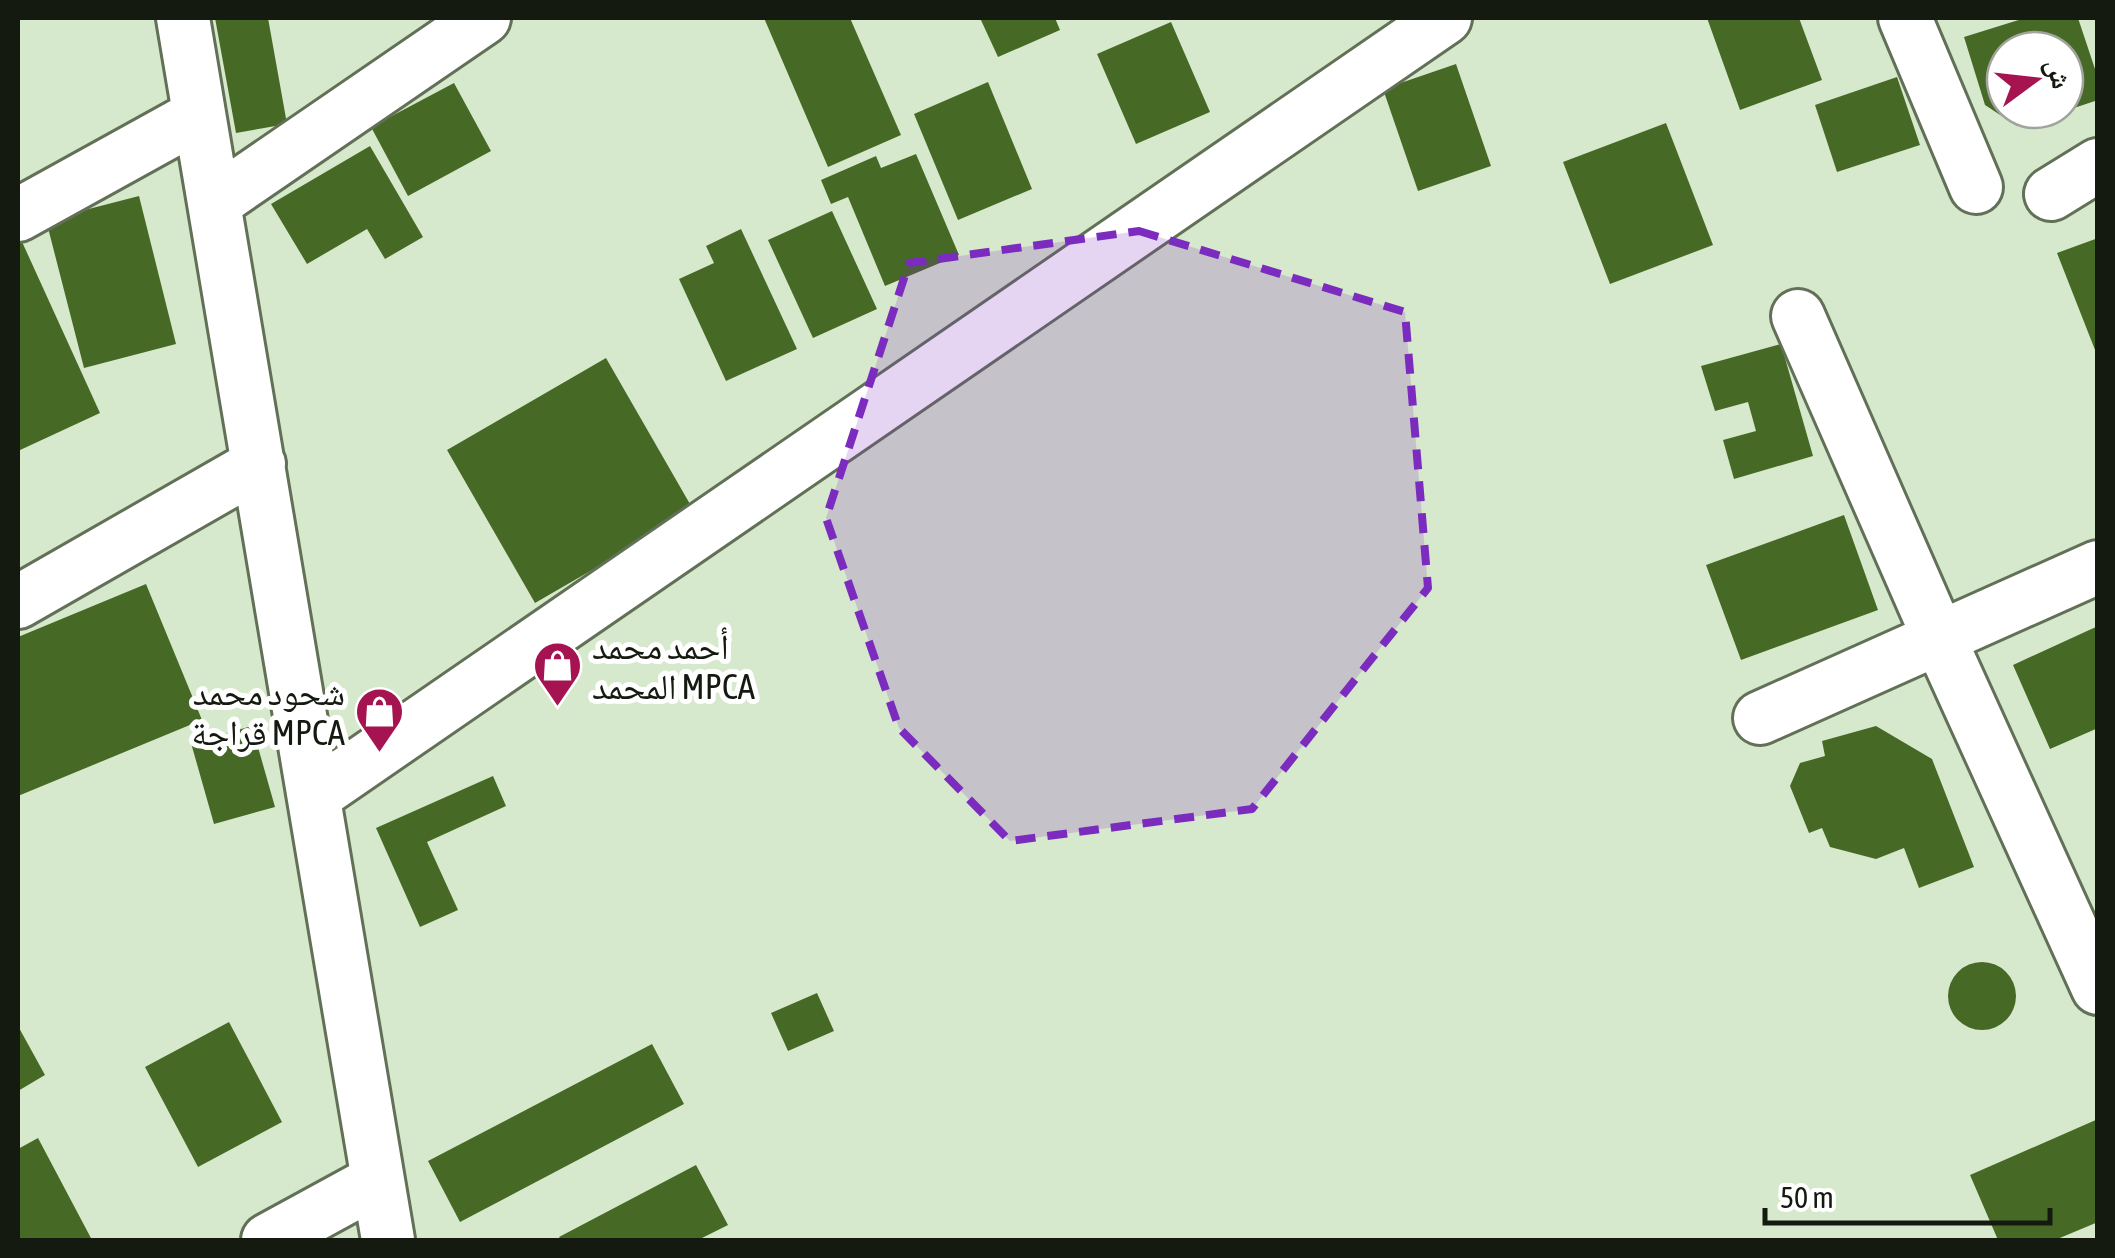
<svg xmlns="http://www.w3.org/2000/svg" width="2115" height="1258" viewBox="0 0 2115 1258" font-family="'Asap Condensed','Noto Naskh Arabic',sans-serif">
  <style>
    .building { fill: #466a26 }
    .lines { fill: none; stroke-linecap: round; stroke-linejoin: round }
    .minor-casing { stroke: #617056; stroke-width: 58 }
    .minor { stroke: #fff; stroke-width: 52 }
    .marked { fill: #7b2cbf; fill-opacity: 0.2; stroke: #7b2cbf; stroke-width: 8; stroke-dasharray: 20 12; stroke-linejoin: round }
    .labels { text-anchor: middle; dominant-baseline: central; stroke-width: 10; stroke-linejoin: round; paint-order: stroke }
    .poi-label { font-size: 35px; fill: #141a10; stroke: #fff; text-anchor: start }
  </style>
  <rect width="100%" height="100%" fill="#d7e9cc"/>
  <path class="building" d="M 215,18 L 268,18 L 287,124 L 236,133 Z
    M 764,18 L 850,18 L 901,135 L 828,167 Z
    M 980,18 L 1055,18 L 1060,30 L 998,57 Z
    M 1707,18 L 1799,18 L 1822,80 L 1740,110 Z
    M 2025,18 L 2078,18 L 2098,78 L 2098,100 L 2065,111 L 2065,50 L 2005,50 L 2005,110 L 2065,111 L 2017,126 L 1985,105 L 1964,37 Z
    M 1171,22 L 1210,112 L 1136,144 L 1097,54 Z
    M 1456,64 L 1491,166 L 1418,191 L 1383,89 Z
    M 1897,77 L 1920,145 L 1837,172 L 1815,105 Z
    M 988,82 L 1032,189 L 958,220 L 914,114 Z
    M 454,83 L 491,151 L 408,196 L 371,127 Z
    M 1666,123 L 1713,245 L 1610,284 L 1563,162 Z
    M 370,146 L 423,237 L 385,259 L 367,229 L 307,264 L 271,204 Z
    M 916,154 L 959,255 L 885,286 L 848,197 L 831,204 L 821,180 L 876,156 L 881,168 Z
    M 139,196 L 176,344 L 84,368 L 46,220 Z
    M 832,211 L 877,309 L 813,338 L 768,240 Z
    M 741,229 L 797,349 L 726,381 L 679,279 L 714,263 L 706,246 Z
    M 18,233 L 100,413 L 18,451 Z
    M 2098,238 L 2098,355 L 2097,355 L 2057,253 Z
    M 1781,344 L 1813,456 L 1734,479 L 1723,440 L 1756,431 L 1748,402 L 1715,411 L 1701,366 Z
    M 606,358 L 694,511 L 535,603 L 447,450 Z
    M 1844,515 L 1878,610 L 1741,660 L 1706,565 Z
    M 146,584 L 202,720 L 18,796 L 18,637 Z
    M 2098,626 L 2098,728 L 2050,749 L 2013,665 Z
    M 252,726 L 275,807 L 214,824 L 191,743 Z
    M 1876,726 L 1932,759 L 1974,867 L 1919,888 L 1904,848 L 1876,859 L 1830,847 L 1822,828 L 1809,833 L 1790,786 L 1800,763 L 1825,756 L 1822,741 Z
    M 493,776 L 506,806 L 427,842 L 458,910 L 420,927 L 376,828 Z
    M1948 996a34 34 0 1 1 68 0a34 34 0 1 1-68 0Z
    M 817,993 L 834,1031 L 788,1051 L 771,1013 Z
    M 229,1022 L 282,1122 L 198,1167 L 145,1067 Z
    M 18,1026 L 45,1075 L 18,1091 Z
    M 652,1044 L 684,1104 L 460,1222 L 428,1161 Z
    M 2098,1119 L 2098,1222 L 2055,1240 L 1998,1240 L 1970,1175 Z
    M 38,1138 L 92,1240 L 18,1240 L 18,1149 Z
    M 696,1165 L 728,1225 L 698,1240 L 561,1240 L 559,1237 Z"/>
  <g class="lines">
    <defs>
      <path id="minor" d="M 183,18 L 388,1240
        M 1905,18 L 1976,187
        M 2051,194 L 2098,165
        M 214,203 L 484,18
        M 18,215 L 199,115
        M 1798,316 L 1939,638 L 2098,988
        M 18,602 L 259,464
        M 1760,718 L 2098,567
        M 314,796 L 1445,18
        M 268,1240 L 378,1180"/>
    </defs>
    <use href="#minor" class="minor-casing"/>
    <use href="#minor" class="minor"/>
  </g>
  <path class="marked" d="M 1139,231 L 1405,312 L 1428,588 L 1252,809 L 1010,841 L 899,728 L 826,518 L 909,263 Z"/>
  <defs>
    <symbol id="shop-pin" viewBox="-11 -11 22 30"><path d="M0 17L-7.5 6A9.5 9.5 0 1 1 7.5 6Z" fill="#a51351" stroke="#fff"/><path d="M-5-2.5h2.3a2.7 3.5 0 0 1 5.4 0H5L5.5 6h-11ZM-1.5-2.5h3a1.5 2.3 0 0 0-3 0Z" fill="#fff"/></symbol>
  </defs>
  <g fill-rule="evenodd">
    <use href="#shop-pin" x="530" y="638" width="55" height="75"/>
    <use href="#shop-pin" x="352" y="684" width="55" height="75"/>
  </g>
  <g class="labels">
    <g class="poi-label">
      <text x="592" y="646">أحمد محمد<tspan x="592" dy="40">المحمد MPCA</tspan></text>
      <text x="345" y="692" text-anchor="end">شحود محمد<tspan x="345" dy="40">قراجة MPCA</tspan></text>
    </g>
  </g>
  <rect width="2115" height="1258" fill="none" stroke="#141a10" stroke-width="40"/>
  <g transform="translate(2035 80) rotate(75)"><circle r="48" fill="#ffffff" stroke="#a1a39f" stroke-width="2.5"/>
  <path d="M0-8L18 38L0 25L-18 38Z" fill="#a51351"/>
  <text y="-15" font-size="28" font-weight="bold" text-anchor="middle" fill="#141a10">ش</text>
  </g>
  <path d="M1765 1208v15h285v-15" fill="none" stroke="#141a10" stroke-width="5"/>
  <text x="1780" y="1208" font-size="30" fill="#141a10" stroke="#ffffff" stroke-width="8" paint-order="stroke">50 m</text>
</svg>
